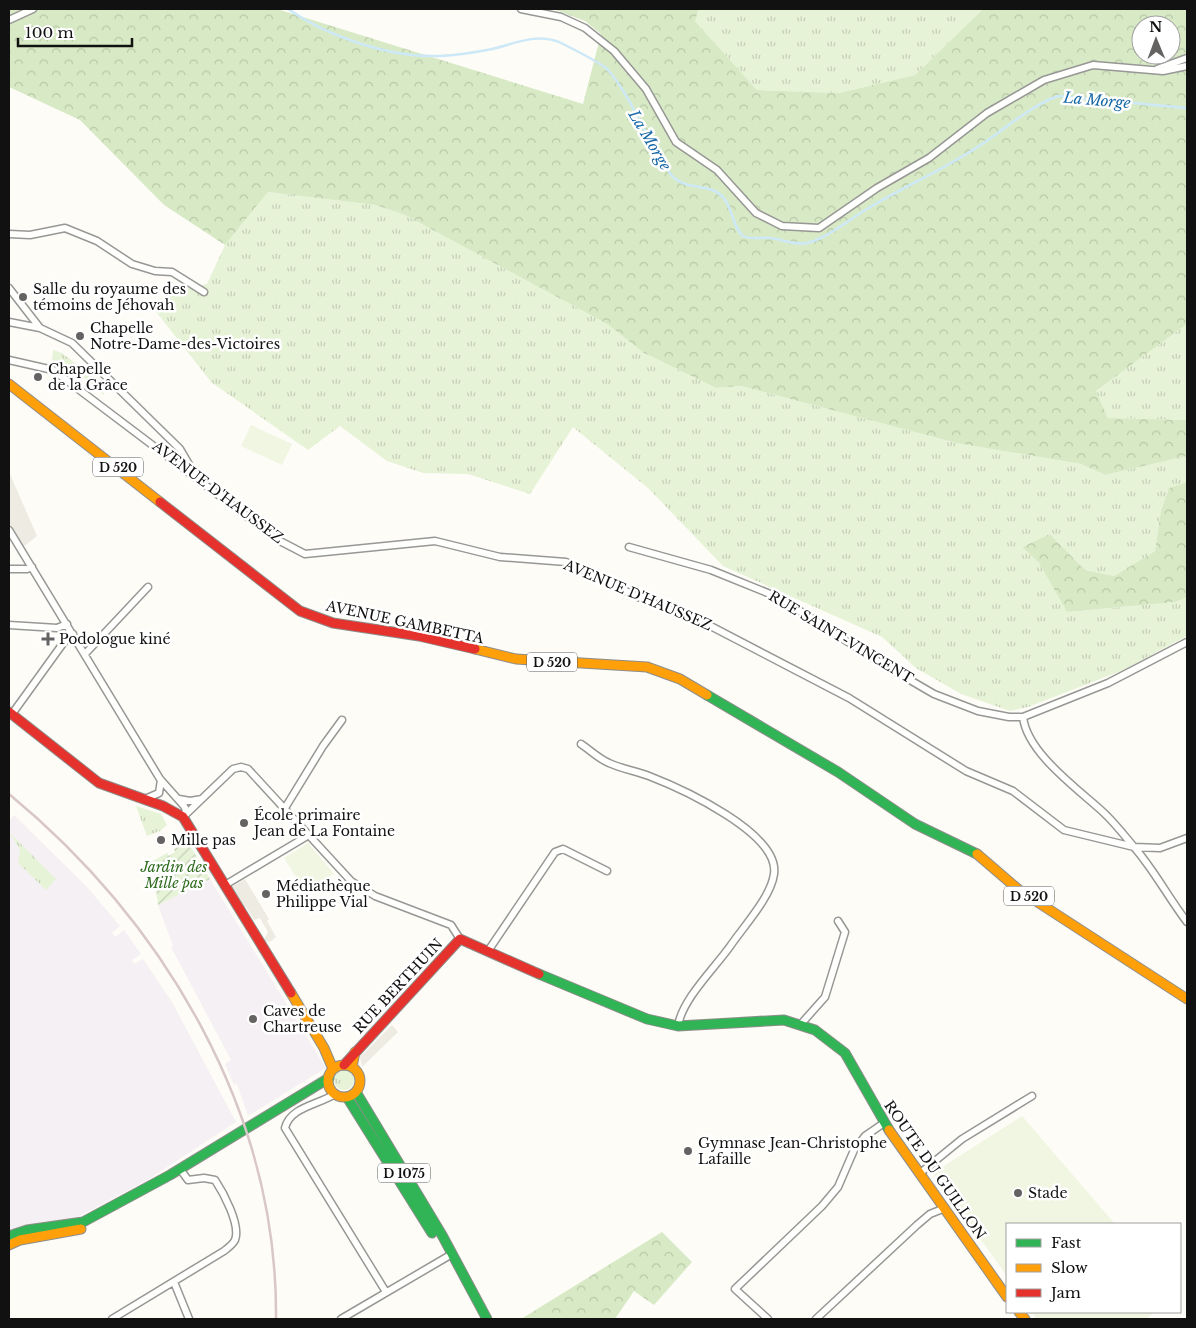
<svg xmlns="http://www.w3.org/2000/svg" width="1196" height="1328" viewBox="0 0 1196 1328" font-family="'Libre Baskerville',serif">
  <style>
    .industrial { fill: #f5f0f3 }
    .grass { fill: url(#grass-tufts) }
    .forest { fill: url(#forest-crowns); fill-rule: evenodd }
    .garden { fill: url(#garden-furrows) }
    .pitch { fill: #f0f6e1 }
    .plaza { fill: #edebe2 }
    .lines { fill: none; stroke-linecap: round; stroke-linejoin: round }
    .stream { stroke: #cde8f7; stroke-width: 2.5 }
    .street-casing { stroke: #979795; stroke-width: 9 }
    .fast-casing { stroke: #8e8d8b; stroke-width: 11 }
    .slow-casing { stroke: #8e8d8b; stroke-width: 11 }
    .jam-casing { stroke: #8e8d8b; stroke-width: 11 }
    .street { stroke: #fffffe; stroke-width: 6 }
    .fast { stroke: #30b455; stroke-width: 9 }
    .slow { stroke: #ff9f0a; stroke-width: 9 }
    .jam { stroke: #e5322d; stroke-width: 9 }
    .rail { stroke: #d9c6c7; stroke-width: 2.5 }
    .poi-dot { fill: #646362; stroke: #fff; stroke-width: 2 }
    .labels { text-anchor: middle; dominant-baseline: central; stroke-width: 5; stroke-linejoin: round; paint-order: stroke }
    .shield { fill: #fff; stroke: #585858; stroke-width: 1 }
    .shield-label { font-size: 12px; font-weight: bold; fill: #111 }
    .poi-label { font-size: 14px; fill: #111; stroke: #fff; text-anchor: start }
    .street-label { font-size: 14px; fill: #111; stroke: #fff }
    .park-label { font-size: 14px; font-style: italic; fill: #2f6b1f; stroke: #fff }
    .water-label { font-size: 15px; font-style: italic; fill: #1768a6; stroke: #fff }
  </style>
  <defs>
    <pattern id="grass-tufts" width="24" height="20" patternUnits="userSpaceOnUse" patternTransform="scale(1.25)"><rect width="24" height="20" fill="#e7f3d7"/><path d="M3 7l-1-3M5 7V3M7 7l1-3M15 17l-1-3M17 17v-4M19 17l1-3" fill="none" stroke="#c5cfb8"/></pattern>
    <pattern id="forest-crowns" width="20" height="18" patternUnits="userSpaceOnUse" patternTransform="scale(1.25)"><rect width="20" height="18" fill="#d8eac5"/><path d="M2 6a3 3 0 1 1 6 0M12 15a3 3 0 1 1 6 0" fill="none" stroke="#b8c8a8"/></pattern>
    <pattern id="garden-furrows" width="10" height="10" patternUnits="userSpaceOnUse" patternTransform="scale(1.25)"><rect width="10" height="10" fill="#e7f3d7"/><path d="M-1 1l2-2M0 10L10 0M9 11l2-2" fill="none" stroke="#c5cfb8"/></pattern>
  </defs>
  <rect width="100%" height="100%" fill="#fdfcf7"/>
  <path class="industrial" d="M 14,815 L 87,887 L 120,926 L 112,933 L 115,937 L 124,930 L 141,954 L 132,960 L 134,964 L 143,959 L 172,1002 L 236,1122 L 149,1179 L 72,1220 L 9,1230 L 9,821 Z
    M 210,879 L 326,1068 L 248,1116 L 237,1084 L 234,1085 L 225,1064 L 231,1060 L 171,947 L 173,946 L 158,905 Z"/>
  <path class="grass" d="M 699,9 L 983,9 L 915,75 L 839,93 L 757,90 L 695,21 Z
    M 268,192 L 375,205 L 405,215 L 607,324 L 644,353 L 716,388 L 741,386 L 956,443 L 1081,464 L 1105,475 L 1187,456 L 1187,482 L 1169,488 L 1161,510 L 1155,551 L 1114,576 L 1085,570 L 1050,534 L 1022,547 L 1039,563 L 1067,612 L 1176,602 L 1187,597 L 1187,636 L 1121,671 L 1028,707 L 1010,711 L 961,694 L 916,668 L 882,637 L 723,566 L 649,489 L 573,427 L 530,494 L 468,474 L 423,473 L 387,461 L 340,426 L 308,450 L 211,382 L 151,305 L 175,291 L 207,284 L 225,245 Z
    M 1187,324 L 1187,420 L 1108,418 L 1096,391 Z
    M 53,350 L 62,353 L 100,383 L 98,386 L 104,393 L 103,395 C 90,380 70,367 52,361 Z
    M 136,806 L 161,814 L 167,825 L 160,831 L 147,836 Z
    M 9,832 L 56,879 L 46,890 L 18,863 L 20,849 Z
    M334 1080a10 10 0 1 1 20 0a10 10 0 1 1-20 0Z"/>
  <path class="forest" d="M 9,9 L 277,9 L 583,104 L 601,34 L 585,21 L 553,9 L 699,9 L 695,21 L 757,90 L 839,93 L 915,75 L 983,9 L 1187,9 L 1187,324 L 1096,391 L 1108,418 L 1187,420 L 1187,456 L 1105,475 L 1081,464 L 956,443 L 741,386 L 716,388 L 644,353 L 607,324 L 405,215 L 375,205 L 268,192 L 225,245 L 164,205 L 80,120 L 9,87 ZM 1141,25 L 1171,25 L 1171,55 L 1141,55 Z
    M 1187,482 L 1187,597 L 1176,602 L 1067,612 L 1039,563 L 1022,547 L 1050,534 L 1085,570 L 1114,576 L 1155,551 L 1161,510 L 1169,488 Z
    M 662,1232 L 692,1262 L 654,1305 L 634,1291 L 615,1319 L 521,1319 Z"/>
  <path class="garden" d="M 188,842 L 210,879 L 158,905 L 154,874 L 149,863 L 167,853 L 169,856 L 175,852 L 174,849 Z"/>
  <path class="pitch" d="M 251,425 L 292,444 L 282,465 L 241,446 Z
    M 308,843 L 334,874 L 306,893 L 284,858 Z
    M 1022,1116 L 1115,1224 L 1007,1224 L 1007,1276 L 933,1173 Z
    M 1031,1312 L 1154,1312 L 1146,1319 L 1037,1319 Z"/>
  <path class="plaza" d="M 9,472 L 37,536 L 23,547 L 9,524 Z
    M 245,879 L 269,919 L 267,921 L 276,937 L 270,942 L 265,941 L 264,939 L 268,932 L 260,918 L 254,920 L 246,907 L 242,906 L 231,887 Z
    M 392,1025 L 398,1032 L 362,1067 L 360,1057 Z"/>
  <g class="lines">
    <path class="stream" d="M 288,9 C 327,36 387,57 436,56 C 453,56 470,53 487,50 C 511,46 533,32 559,42 C 567,46 602,64 607,69 C 632,96 646,141 669,172 C 684,193 706,181 722,196 C 733,207 733,229 743,236 C 750,240 762,237 770,238 C 782,239 795,246 807,243 C 826,239 850,219 867,209 C 903,187 941,171 976,148 C 1003,131 1028,107 1058,96 L 1187,108"/>
    <defs>
      <path id="street" d="M 521,9 L 561,17 L 585,28 L 614,51 L 646,89 L 676,142 L 717,170 L 756,213 L 782,226 L 819,228 L 877,188 L 929,158 L 987,113 L 1044,80 L 1093,65 L 1163,71 L 1187,66
        M 9,20 L 33,9
        M 1157,69 L 1187,58
        M 9,234 L 30,235 L 65,228 L 97,241 L 132,264 L 155,271 L 172,272 L 204,292
        M 9,288 L 40,328
        M 9,322 L 40,328 L 72,343 L 180,449 L 194,473
        M 9,360 L 53,370 L 278,540 L 305,554 L 435,541 L 500,557 L 566,562 L 638,597 L 699,620 L 849,698 L 966,771 L 1013,791 L 1064,830 L 1134,847 L 1160,848 L 1187,838
        M 9,530 L 160,779 L 184,806 L 186,810 L 184,816
        M 629,547 L 711,570 L 780,598 L 879,662 L 934,694 L 978,711 L 1009,717 L 1023,717
        M 9,569 L 27,569 L 32,567
        M 9,625 L 57,628 L 67,624
        M 85,654 L 148,587
        M 12,714 L 64,642 L 73,634
        M 1023,717 C 1027,753 1078,789 1103,812 C 1114,822 1124,835 1134,847 C 1154,870 1168,897 1187,922
        M 1023,717 L 1108,683 L 1187,642
        M 581,744 C 590,750 599,759 609,763 C 622,769 636,771 649,776 C 680,788 780,833 774,874 C 771,897 744,926 731,945 C 715,968 682,999 678,1026
        M 145,799 L 159,793 L 161,780
        M 179,799 L 190,801 L 202,799
        M 285,808 L 323,746 L 342,720
        M 183,817 L 233,769 L 241,767 L 248,769 L 351,881 L 375,896 L 451,925 L 460,939
        M 225,885 L 309,835
        M 488,951 L 555,852 L 563,849 L 607,871
        M 801,1024 L 825,997 L 845,932 L 838,921
        M 335,1094 C 318,1105 290,1107 285,1128 L 386,1292
        M 919,1174 L 962,1139 L 1032,1096
        M 174,1282 L 189,1319
        M 112,1319 L 224,1251 C 228,1248 233,1244 235,1240 C 241,1225 223,1192 215,1180 L 204,1178 L 188,1180 L 180,1169
        M 341,1319 L 452,1254
        M 768,1319 L 735,1289 L 822,1206 L 838,1187 L 854,1150 L 865,1136 L 884,1123
        M 816,1319 L 917,1225 L 930,1214 L 945,1208"/>
      <path id="fast" d="M 707,695 L 838,772 L 915,824 L 977,854
        M 539,974 L 647,1019 L 678,1026 L 784,1020 L 815,1030 L 845,1053 L 889,1130
        M 356,1092 L 442,1235 L 487,1319
        M 347,1097 L 432,1233
        M 9,1236 L 27,1230 L 83,1222 L 170,1175 L 329,1078"/>
      <path id="slow" d="M 9,384 L 160,502
        M 475,649 L 516,659 L 647,667 L 680,679 L 707,695
        M 977,854 L 1019,890 L 1187,999
        M 291,993 L 324,1048 L 333,1069
        M328 1081a16 16 0 1 1 32 0a16 16 0 1 1-32 0Z
        M 352,1067 L 355,1052
        M 889,1130 L 1007,1297
        M 9,1245 L 20,1240 L 81,1229
        M 1019,1312 L 1025,1319"/>
      <path id="jam" d="M 160,502 L 300,611 L 333,623 L 419,636 L 475,649
        M 9,712 L 99,783 L 163,806 L 183,817 L 291,993
        M 344,1065 L 460,939 L 539,974"/>
    </defs>
    <use href="#street" class="street-casing"/>
    <use href="#fast" class="fast-casing"/>
    <use href="#slow" class="slow-casing"/>
    <use href="#jam" class="jam-casing"/>
    <use href="#street" class="street"/>
    <use href="#fast" class="fast"/>
    <use href="#slow" class="slow"/>
    <use href="#jam" class="jam"/>
    <path class="rail" d="M 9,794 C 165,923 278,1113 276,1319"/>
  </g>
  <g class="poi-dot">
    <circle cx="23" cy="297" r="5"/>
    <circle cx="80" cy="336" r="5"/>
    <circle cx="38" cy="377" r="5"/>
    <path d="M45.5 631.5h5v5h5v5h-5v5h-5v-5h-5v-5h5z"/>
    <circle cx="244" cy="823" r="5"/>
    <circle cx="161" cy="840" r="5"/>
    <circle cx="266" cy="894" r="5"/>
    <circle cx="253" cy="1019" r="5"/>
    <circle cx="688" cy="1151" r="5"/>
    <circle cx="1018" cy="1193" r="5"/>
  </g>
  <g class="labels">
    <g class="shield">
      <rect x="93" y="457.5" width="50" height="19" rx="4"/>
      <rect x="527" y="652.5" width="50" height="19" rx="4"/>
      <rect x="1004" y="886.5" width="50" height="19" rx="4"/>
      <rect x="378" y="1163.5" width="52" height="19" rx="4"/>
    </g>
    <g class="shield-label">
      <text x="118" y="467">D 520</text>
      <text x="552" y="662">D 520</text>
      <text x="1029" y="896">D 520</text>
      <text x="404" y="1173">D 1075</text>
    </g>
    <g class="poi-label">
      <text x="33" y="289">Salle du royaume des<tspan x="33" dy="16">témoins de Jéhovah</tspan></text>
      <text x="90" y="328">Chapelle<tspan x="90" dy="16">Notre-Dame-des-Victoires</tspan></text>
      <text x="48" y="369">Chapelle<tspan x="48" dy="16">de la Grâce</tspan></text>
      <text x="59" y="639">Podologue kiné</text>
      <text x="254" y="815">École primaire<tspan x="254" dy="16">Jean de La Fontaine</tspan></text>
      <text x="171" y="840">Mille pas</text>
      <text x="276" y="886">Médiathèque<tspan x="276" dy="16">Philippe Vial</tspan></text>
      <text x="263" y="1011">Caves de<tspan x="263" dy="16">Chartreuse</tspan></text>
      <text x="698" y="1143">Gymnase Jean-Christophe<tspan x="698" dy="16">Lafaille</tspan></text>
      <text x="1028" y="1193">Stade</text>
    </g>
    <g class="street-label">
      <text transform="translate(218 492) rotate(37)">AVENUE D'HAUSSEZ</text>
      <text transform="translate(638 595) rotate(23)">AVENUE D'HAUSSEZ</text>
      <text transform="translate(405 622) rotate(12)">AVENUE GAMBETTA</text>
      <text transform="translate(841 637) rotate(31)">RUE SAINT-VINCENT</text>
      <text transform="translate(398 986) rotate(-47)">RUE BERTHUIN</text>
      <text transform="translate(935 1170) rotate(55)">ROUTE DU GUILLON</text>
    </g>
    <g class="park-label">
      <text x="174" y="867">Jardin des<tspan x="174" dy="16">Mille pas</tspan></text>
    </g>
    <g class="water-label">
      <text transform="translate(1097 100) rotate(5)">La Morge</text>
      <text transform="translate(650 140) rotate(59)">La Morge</text>
    </g>
  </g>
  <rect width="1196" height="1328" fill="none" stroke="#111111" stroke-width="20"/>
  <rect x="1006" y="1223" width="175" height="90" fill="#ffffff" stroke="#a0a0a0"/>
  <rect x="1016" y="1239" width="25" height="8" fill="#30b455" stroke="#a0a0a0"/>
  <text x="1051" y="1248" font-size="15" fill="#111111">Fast</text>
  <rect x="1016" y="1264" width="25" height="8" fill="#ff9f0a" stroke="#a0a0a0"/>
  <text x="1051" y="1273" font-size="15" fill="#111111">Slow</text>
  <rect x="1016" y="1289" width="25" height="8" fill="#e5322d" stroke="#a0a0a0"/>
  <text x="1051" y="1298" font-size="15" fill="#111111">Jam</text>
  <g transform="translate(1156 40) rotate(359)"><circle r="24" fill="#ffffff" stroke="#a0a0a0"/>
  <path d="M0-4L9 19L0 12L-9 19Z" fill="#646362"/>
  <text y="-8" font-size="14" font-weight="bold" text-anchor="middle" fill="#111111">N</text>
  </g>
  <path d="M18 38v8h114v-8" fill="none" stroke="#111111" stroke-width="2.5"/>
  <text x="25" y="38" font-size="15" fill="#111111" stroke="#ffffff" stroke-width="4" paint-order="stroke">100 m</text>
</svg>
